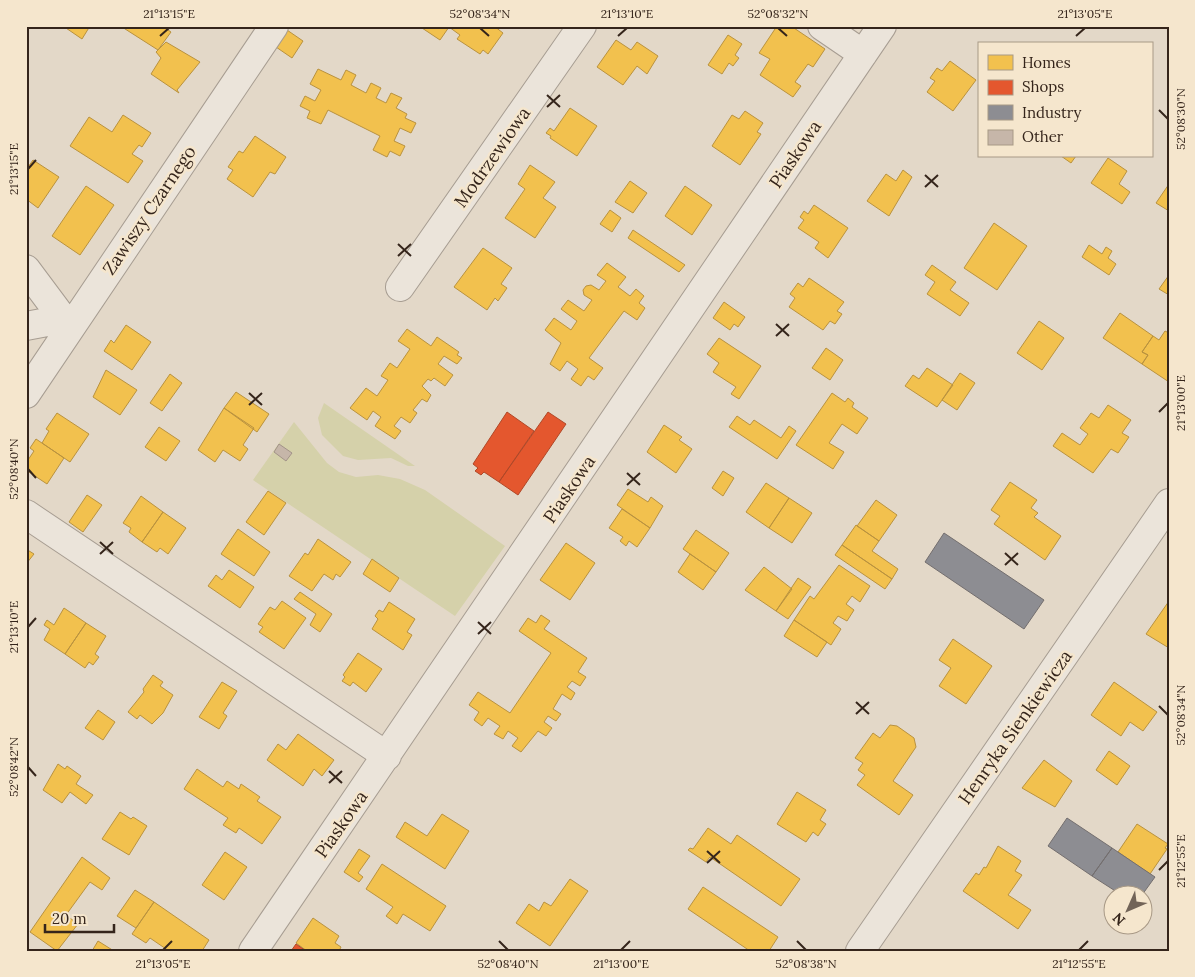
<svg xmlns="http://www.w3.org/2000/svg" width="1195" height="977" viewBox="0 0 1195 977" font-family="Lora,serif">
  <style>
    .green { fill: #d5d1aa }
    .homes { fill: #f2c14e; stroke: #b9923f }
    .shops { fill: #e4572e; stroke: #b04828 }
    .industry { fill: #8d8d92; stroke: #736e6e }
    .building { fill: #c6b6a9; stroke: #a29388 }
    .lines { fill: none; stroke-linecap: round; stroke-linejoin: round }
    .minor-casing { stroke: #a79d92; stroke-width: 30 }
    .minor { stroke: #ebe4da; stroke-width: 28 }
    .ticks { fill: none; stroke: #35251b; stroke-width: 2 }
    .labels { text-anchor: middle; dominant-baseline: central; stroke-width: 5; stroke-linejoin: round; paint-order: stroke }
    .street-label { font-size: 18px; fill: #35251b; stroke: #f5e6cd }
    .neatline { fill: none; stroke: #35251b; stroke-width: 2 }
    .ticks-label { font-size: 12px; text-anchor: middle; fill: #35251b }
  </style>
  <rect width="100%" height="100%" fill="#e3d8c8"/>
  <path class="green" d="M 324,403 L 415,466 L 408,466 L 391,458 L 358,460 L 343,456 L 322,435 L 318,418 Z
    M 294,422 L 327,463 L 339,472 L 356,477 L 378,475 L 400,479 L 425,490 L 505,546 L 455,616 L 253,480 Z"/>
  <path class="homes" d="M 63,26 L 90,26 L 82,39 Z
    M 162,26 L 171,32 L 158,50 L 122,27 Z
    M 419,26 L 494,26 L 503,33 L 488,54 L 483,50 L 480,54 L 457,39 L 460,35 L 449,27 L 440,40 Z
    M 777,26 L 791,26 L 825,49 L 813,67 L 808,64 L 795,82 L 801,86 L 793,97 L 760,75 L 770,59 L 759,53 Z
    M 287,30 L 303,41 L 292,58 L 276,47 Z
    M 728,35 L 742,44 L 735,55 L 739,58 L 733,66 L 729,63 L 722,74 L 708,65 Z
    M 616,40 L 631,50 L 637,42 L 658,56 L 647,74 L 637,66 L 623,85 L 597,67 Z
    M 166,42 L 200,62 L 177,90 L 179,93 L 151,74 L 161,58 L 156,52 Z
    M 950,61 L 976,80 L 953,111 L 927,92 L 935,81 L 930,78 L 937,68 L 942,71 Z
    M 318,69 L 341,80 L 346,70 L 356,75 L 351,85 L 366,93 L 371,83 L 381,88 L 376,98 L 386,103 L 391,93 L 402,98 L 396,108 L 407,114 L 405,118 L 416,123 L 411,133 L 400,128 L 394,141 L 405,146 L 400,156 L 390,151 L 387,157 L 373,150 L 380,136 L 328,110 L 321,124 L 307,118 L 310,111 L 300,106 L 305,96 L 315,101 L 321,90 L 310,84 Z
    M 570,108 L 597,126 L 577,156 L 550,138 L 551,136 L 546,133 L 550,128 L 554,131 Z
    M 745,111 L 763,123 L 757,132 L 761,134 L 740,165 L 712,146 L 732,115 L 739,119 Z
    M 123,115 L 151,133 L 142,147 L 139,145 L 132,154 L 143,161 L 128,183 L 70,146 L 89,117 L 112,132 Z
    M 255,136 L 286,157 L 275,174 L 270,172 L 253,197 L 227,179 L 233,170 L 228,167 L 239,151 L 243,153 Z
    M 1061,156 L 1076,156 L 1071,163 Z
    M 1108,158 L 1127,171 L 1119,184 L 1130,192 L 1122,204 L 1091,183 Z
    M 33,160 L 59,177 L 38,208 L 26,199 L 26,170 Z
    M 530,165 L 555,182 L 543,198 L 556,207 L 535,238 L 505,218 L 525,189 L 518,184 Z
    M 903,170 L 912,177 L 889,216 L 867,201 L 886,174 L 896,181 Z
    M 630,181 L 647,193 L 633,213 L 615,202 Z
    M 1169,184 L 1169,211 L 1156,203 Z
    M 86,186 L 114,205 L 80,255 L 52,236 Z
    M 685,186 L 712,205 L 692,235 L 665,216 Z
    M 814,205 L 848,228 L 828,258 L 815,248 L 819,242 L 798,228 L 804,220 L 800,217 L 804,211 L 808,214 Z
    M 610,210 L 621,218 L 612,232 L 600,224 Z
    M 994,223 L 1027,246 L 997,290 L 964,268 Z
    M 633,230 L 685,265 L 679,272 L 628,238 Z
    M 1089,245 L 1102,254 L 1106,247 L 1112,251 L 1108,258 L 1116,264 L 1109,275 L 1082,257 Z
    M 483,248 L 512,268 L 501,284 L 507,288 L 498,301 L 495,298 L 487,310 L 454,287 Z
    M 607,263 L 626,277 L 618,287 L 630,296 L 636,289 L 644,296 L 639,303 L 645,308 L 637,320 L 624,311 L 589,358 L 603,368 L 594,380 L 588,376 L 581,386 L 571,379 L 578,369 L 567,361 L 560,371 L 550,364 L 561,343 L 545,330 L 554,318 L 571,330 L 577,321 L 561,309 L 568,300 L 584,311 L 592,300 L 584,295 L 583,290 L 586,286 L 591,285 L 599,290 L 606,281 L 597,275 Z
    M 932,265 L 956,282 L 950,290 L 969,303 L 960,316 L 927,294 L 935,282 L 925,275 Z
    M 1169,275 L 1169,295 L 1159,289 Z
    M 809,278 L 844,302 L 837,311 L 842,314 L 835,324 L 830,321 L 823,330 L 789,307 L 795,298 L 790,294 L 798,283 L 803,287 Z
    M 724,302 L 745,317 L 738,327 L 734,324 L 730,330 L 713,318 Z
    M 1120,313 L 1153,336 L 1142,352 L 1148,355 L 1142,364 L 1103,338 Z
    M 1039,321 L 1064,338 L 1042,370 L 1017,353 Z
    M 126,325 L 151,342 L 132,370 L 104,351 L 111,340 L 114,343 Z
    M 407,329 L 431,346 L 437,337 L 459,352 L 457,355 L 462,358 L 457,364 L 444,356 L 438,364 L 453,375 L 445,386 L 434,378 L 431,381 L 428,379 L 422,386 L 431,395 L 427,402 L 422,399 L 413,410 L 417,413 L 410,423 L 401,417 L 394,426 L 401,431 L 395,439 L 375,426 L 381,417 L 373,411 L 367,420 L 350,408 L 366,388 L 377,396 L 388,380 L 381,376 L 390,363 L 397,368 L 410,349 L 398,341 Z
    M 1165,331 L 1169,333 L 1169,382 L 1142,364 L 1148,355 L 1142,352 L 1153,336 L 1159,340 Z
    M 719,338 L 761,366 L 739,399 L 731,394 L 736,387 L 713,372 L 719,363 L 707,354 Z
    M 826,348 L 843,360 L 830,380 L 812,368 Z
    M 927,368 L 953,385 L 937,407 L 905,386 L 913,375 L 919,379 Z
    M 106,370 L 137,390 L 120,415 L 93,397 Z
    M 960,373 L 975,383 L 957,410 L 942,400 Z
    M 170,374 L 182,383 L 162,411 L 150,403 Z
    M 236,392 L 269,414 L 257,432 L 224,408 Z
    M 832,393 L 845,402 L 848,398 L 854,403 L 852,407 L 868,418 L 857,434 L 842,424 L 829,443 L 844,452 L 833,469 L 796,445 Z
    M 1108,405 L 1131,420 L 1122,433 L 1129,437 L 1118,453 L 1111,449 L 1093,473 L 1053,446 L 1062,433 L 1080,445 L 1088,434 L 1080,428 L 1091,413 L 1099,418 Z
    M 224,408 L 254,428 L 243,445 L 248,449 L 240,461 L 223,450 L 215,462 L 198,450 Z
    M 57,413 L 89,434 L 70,462 L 42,443 L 49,431 L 46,429 Z
    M 737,416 L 750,425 L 754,420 L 781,438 L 789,426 L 796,431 L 777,459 L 729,427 Z
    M 664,425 L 682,437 L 679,440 L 692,449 L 676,473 L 647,452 Z
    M 159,427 L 180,441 L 166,461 L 145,447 Z
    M 36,439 L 64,458 L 47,484 L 26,470 L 26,463 L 34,451 L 30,448 Z
    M 723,471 L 734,478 L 723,496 L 712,488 Z
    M 1010,482 L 1037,500 L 1031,508 L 1038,513 L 1034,517 L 1061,536 L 1045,560 L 994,524 L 1000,516 L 991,510 Z
    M 766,483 L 789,498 L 769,528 L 746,512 Z
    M 628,489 L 648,502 L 651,497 L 663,506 L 650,528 L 617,505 Z
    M 268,491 L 286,503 L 264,535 L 246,522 Z
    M 87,495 L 102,505 L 83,532 L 69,522 Z
    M 141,496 L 163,512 L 142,542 L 129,532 L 131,528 L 123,523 Z
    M 789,498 L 812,513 L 792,543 L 769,528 Z
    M 876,500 L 897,515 L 879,541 L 857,526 Z
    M 622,509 L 650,528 L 637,547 L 629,541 L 626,546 L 620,541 L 623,537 L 609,528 Z
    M 163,512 L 186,528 L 168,554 L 160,548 L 157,552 L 142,542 Z
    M 856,525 L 879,541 L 872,551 L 898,569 L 892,579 L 842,545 Z
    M 238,529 L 270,552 L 254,576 L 221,554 Z
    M 696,530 L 729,553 L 716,572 L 683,549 Z
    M 318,539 L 351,562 L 340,577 L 336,574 L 333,580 L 324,574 L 312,591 L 289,576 L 305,553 L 308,555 Z
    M 566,543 L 595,563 L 570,600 L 540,580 Z
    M 842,545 L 892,579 L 885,589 L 835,555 Z
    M 26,549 L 34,554 L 26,564 Z
    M 690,554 L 716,572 L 703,590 L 678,572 Z
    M 372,559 L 399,578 L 390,592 L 363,574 Z
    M 839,565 L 870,586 L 860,602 L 852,596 L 846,604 L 854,610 L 847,621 L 838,616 L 833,623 L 841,629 L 831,645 L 794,620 L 810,596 L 814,599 Z
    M 764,567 L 792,589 L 776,611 L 745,590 Z
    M 229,570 L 254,587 L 240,608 L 208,586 L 216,575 L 222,580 Z
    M 798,578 L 811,587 L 788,619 L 776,611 Z
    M 300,592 L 332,614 L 320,632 L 310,625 L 316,614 L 294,599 Z
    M 282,601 L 306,618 L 284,649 L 259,632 L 263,627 L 258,624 L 270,607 L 275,610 Z
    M 1169,601 L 1169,648 L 1146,634 Z
    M 389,602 L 415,619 L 407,632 L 412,635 L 403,650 L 372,629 L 378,619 L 375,616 L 379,610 L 383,612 Z
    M 64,608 L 86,623 L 65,654 L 44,640 L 50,629 L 44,625 L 47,620 L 54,625 Z
    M 541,615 L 550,621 L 544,629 L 587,658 L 578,672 L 586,677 L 580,686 L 572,681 L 567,687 L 575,693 L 571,700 L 562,694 L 553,709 L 561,714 L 556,721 L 548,716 L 544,722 L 552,728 L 546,736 L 538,731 L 521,752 L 512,746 L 518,738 L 508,731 L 503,739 L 494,734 L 500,726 L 488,718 L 482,726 L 474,720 L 479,712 L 469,705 L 478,692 L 510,713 L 551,653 L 519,631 L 528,618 L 536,623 Z
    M 794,620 L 827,642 L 817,657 L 784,636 Z
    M 86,623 L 106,636 L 95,654 L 99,657 L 93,665 L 89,662 L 85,668 L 65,654 Z
    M 953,639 L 992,666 L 966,704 L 939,686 L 951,668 L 939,660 Z
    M 358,653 L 382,669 L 366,692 L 353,682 L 350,686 L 342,681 L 345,677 L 343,675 Z
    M 153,675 L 163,682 L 160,686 L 173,695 L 163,713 L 152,724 L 140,715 L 137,719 L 128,712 L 144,692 L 143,689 Z
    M 222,682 L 237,691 L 223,713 L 227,716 L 219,729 L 199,717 Z
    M 1114,682 L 1157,712 L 1143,731 L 1130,722 L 1121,736 L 1091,715 Z
    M 98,710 L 115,722 L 103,740 L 85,728 Z
    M 890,725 L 897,726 L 914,738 L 916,747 L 893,781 L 913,795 L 899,815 L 857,785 L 865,775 L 858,770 L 863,763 L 855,758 L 873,733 L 880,738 Z
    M 298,734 L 334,760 L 322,776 L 314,769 L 303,786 L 267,760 L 278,744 L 286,750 Z
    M 1109,751 L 1130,766 L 1117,785 L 1096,770 Z
    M 1044,760 L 1072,781 L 1055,807 L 1022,788 Z
    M 58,764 L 65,769 L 67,766 L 81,776 L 76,784 L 93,795 L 86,804 L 70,792 L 62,803 L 43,790 Z
    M 197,769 L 223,787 L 227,781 L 239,789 L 241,784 L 260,797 L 257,801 L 281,817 L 262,844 L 239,828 L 236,833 L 223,825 L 228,818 L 184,789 Z
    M 797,792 L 826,810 L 820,820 L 826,824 L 818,836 L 813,832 L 806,842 L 777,824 Z
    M 120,812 L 131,819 L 133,817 L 147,826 L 129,855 L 102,839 Z
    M 442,814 L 469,831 L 445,869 L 396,837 L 405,822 L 427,836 Z
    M 1137,824 L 1168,844 L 1165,848 L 1167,849 L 1150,874 L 1118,852 Z
    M 708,828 L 731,844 L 737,835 L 800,879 L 781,906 L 710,857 L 706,862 L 688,850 L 690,848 L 693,849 Z
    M 998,846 L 1021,861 L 1015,871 L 1022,875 L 1008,895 L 1031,910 L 1018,929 L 963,891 L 976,873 L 979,875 L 984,867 L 986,868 Z
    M 359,849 L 370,856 L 358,873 L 363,877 L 359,882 L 344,872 Z
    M 225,852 L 247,867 L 224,900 L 202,885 Z
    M 82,857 L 110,878 L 102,890 L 90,882 L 66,915 L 78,924 L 57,951 L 30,932 Z
    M 382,864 L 446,906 L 430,931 L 403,914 L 397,924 L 386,916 L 393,907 L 366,889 Z
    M 570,879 L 588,891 L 550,946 L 516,923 L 529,904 L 539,911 L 544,902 L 551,906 Z
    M 703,887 L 778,937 L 769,951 L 750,951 L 688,909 Z
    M 135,890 L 154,902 L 136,928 L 117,916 Z
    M 154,902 L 209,940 L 202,951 L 169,951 L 150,938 L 146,943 L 132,934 Z
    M 313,918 L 339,936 L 335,943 L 341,947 L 339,951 L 307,951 L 296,943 Z
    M 98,941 L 114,951 L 92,951 Z"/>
  <path class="shops" d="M 507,412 L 534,431 L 499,482 L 484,472 L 481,475 L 475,471 L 478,468 L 473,464 Z
    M 548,412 L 566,424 L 518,495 L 499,482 Z
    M 296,944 L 306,951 L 291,951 Z"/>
  <path class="industry" d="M 944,533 L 1044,600 L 1024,629 L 925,562 Z
    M 1067,818 L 1112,848 L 1092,876 L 1048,846 Z
    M 1112,848 L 1155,877 L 1142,895 L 1120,894 L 1092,876 Z"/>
  <path class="building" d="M 279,444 L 292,453 L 286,461 L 274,452 Z"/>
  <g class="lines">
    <defs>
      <path id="minor" d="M 822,26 L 863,54
        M 26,269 L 70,328
        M 400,287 L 582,26
        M 26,326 L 63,319
        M 26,394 L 274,26
        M 26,514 L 387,756
        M 253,951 L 882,26
        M 860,951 L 1169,503"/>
    </defs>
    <use href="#minor" class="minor-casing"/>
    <use href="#minor" class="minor"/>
  </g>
  <path class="ticks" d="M 480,28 L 489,36M 778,28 L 787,36M 160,36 L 169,28M 618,36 L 627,28M 1076,36 L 1085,28M 547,95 L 560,107M 547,107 L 560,95M 1159,110 L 1168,119M 28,169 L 36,160M 925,175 L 938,187M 925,187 L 938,175M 398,244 L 411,256M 398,256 L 411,244M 776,324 L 789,336M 776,336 L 789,324M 249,393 L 262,405M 249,405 L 262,393M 1159,412 L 1168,403M 28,469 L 36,478M 627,473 L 640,485M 627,485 L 640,473M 100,542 L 113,554M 1005,553 L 1018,565M 100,554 L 113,542M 1005,565 L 1018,553M 478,622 L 491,634M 28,627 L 36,618M 478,634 L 491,622M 856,702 L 869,714M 1159,706 L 1168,715M 856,714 L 869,702M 28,767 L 36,776M 329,771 L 342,783M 329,783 L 342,771M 707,851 L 720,863M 707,863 L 720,851M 1159,870 L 1168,861M 499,941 L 508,950M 797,941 L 806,950M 163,950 L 172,941M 621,950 L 630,941M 1079,950 L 1088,941"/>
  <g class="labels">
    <g class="street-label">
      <text transform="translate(795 154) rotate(-56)">Piaskowa</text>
      <text transform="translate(492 157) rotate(-55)">Modrzewiowa</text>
      <text transform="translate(149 210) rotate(-56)">Zawiszy Czarnego</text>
      <text transform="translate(569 489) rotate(-56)">Piaskowa</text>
      <text transform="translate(1015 727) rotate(-55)">Henryka Sienkiewicza</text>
      <text transform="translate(341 824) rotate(-55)">Piaskowa</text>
    </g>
  </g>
  <rect width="1195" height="977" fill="none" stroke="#f5e6cd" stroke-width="55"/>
  <rect x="978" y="42" width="175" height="115" fill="#f5e6cd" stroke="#a89986"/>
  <rect x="988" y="55" width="25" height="15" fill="#f2c14e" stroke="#a89986"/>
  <text x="1022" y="68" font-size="15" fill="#35251b">Homes</text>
  <rect x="988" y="80" width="25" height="15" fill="#e4572e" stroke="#a89986"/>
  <text x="1022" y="92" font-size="15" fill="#35251b">Shops</text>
  <rect x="988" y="105" width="25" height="15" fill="#8d8d92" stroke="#a89986"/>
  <text x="1022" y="118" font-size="15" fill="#35251b">Industry</text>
  <rect x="988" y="130" width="25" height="15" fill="#c6b6a9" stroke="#a89986"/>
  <text x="1022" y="142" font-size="15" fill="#35251b">Other</text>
  <g transform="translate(1128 910) rotate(225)"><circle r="24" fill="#f5e6cd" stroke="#a89986"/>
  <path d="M0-4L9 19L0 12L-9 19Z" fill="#726458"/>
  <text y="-8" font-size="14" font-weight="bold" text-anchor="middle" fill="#35251b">N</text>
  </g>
  <path d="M45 924v8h69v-8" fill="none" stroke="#35251b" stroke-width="2.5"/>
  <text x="52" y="924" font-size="15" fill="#35251b" stroke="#f5e6cd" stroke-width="4" paint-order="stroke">20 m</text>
  <rect x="28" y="28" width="1140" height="922" class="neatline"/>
  <g class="ticks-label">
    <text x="169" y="18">21°13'15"E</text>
    <text x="480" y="18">52°08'34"N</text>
    <text x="627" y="18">21°13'10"E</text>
    <text x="778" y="18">52°08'32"N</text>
    <text x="1085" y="18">21°13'05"E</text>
    <text transform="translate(1181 119) rotate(-90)" y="4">52°08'30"N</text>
    <text transform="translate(14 169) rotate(-90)" y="4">21°13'15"E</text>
    <text transform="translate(1181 403) rotate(-90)" y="4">21°13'00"E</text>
    <text transform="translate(14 469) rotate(-90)" y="4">52°08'40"N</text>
    <text transform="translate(14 627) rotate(-90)" y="4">21°13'10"E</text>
    <text transform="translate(1181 715) rotate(-90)" y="4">52°08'34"N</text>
    <text transform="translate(14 767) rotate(-90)" y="4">52°08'42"N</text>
    <text transform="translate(1181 861) rotate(-90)" y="4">21°12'55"E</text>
    <text x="163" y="968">21°13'05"E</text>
    <text x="508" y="968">52°08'40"N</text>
    <text x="621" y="968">21°13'00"E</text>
    <text x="806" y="968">52°08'38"N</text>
    <text x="1079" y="968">21°12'55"E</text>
  </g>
</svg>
